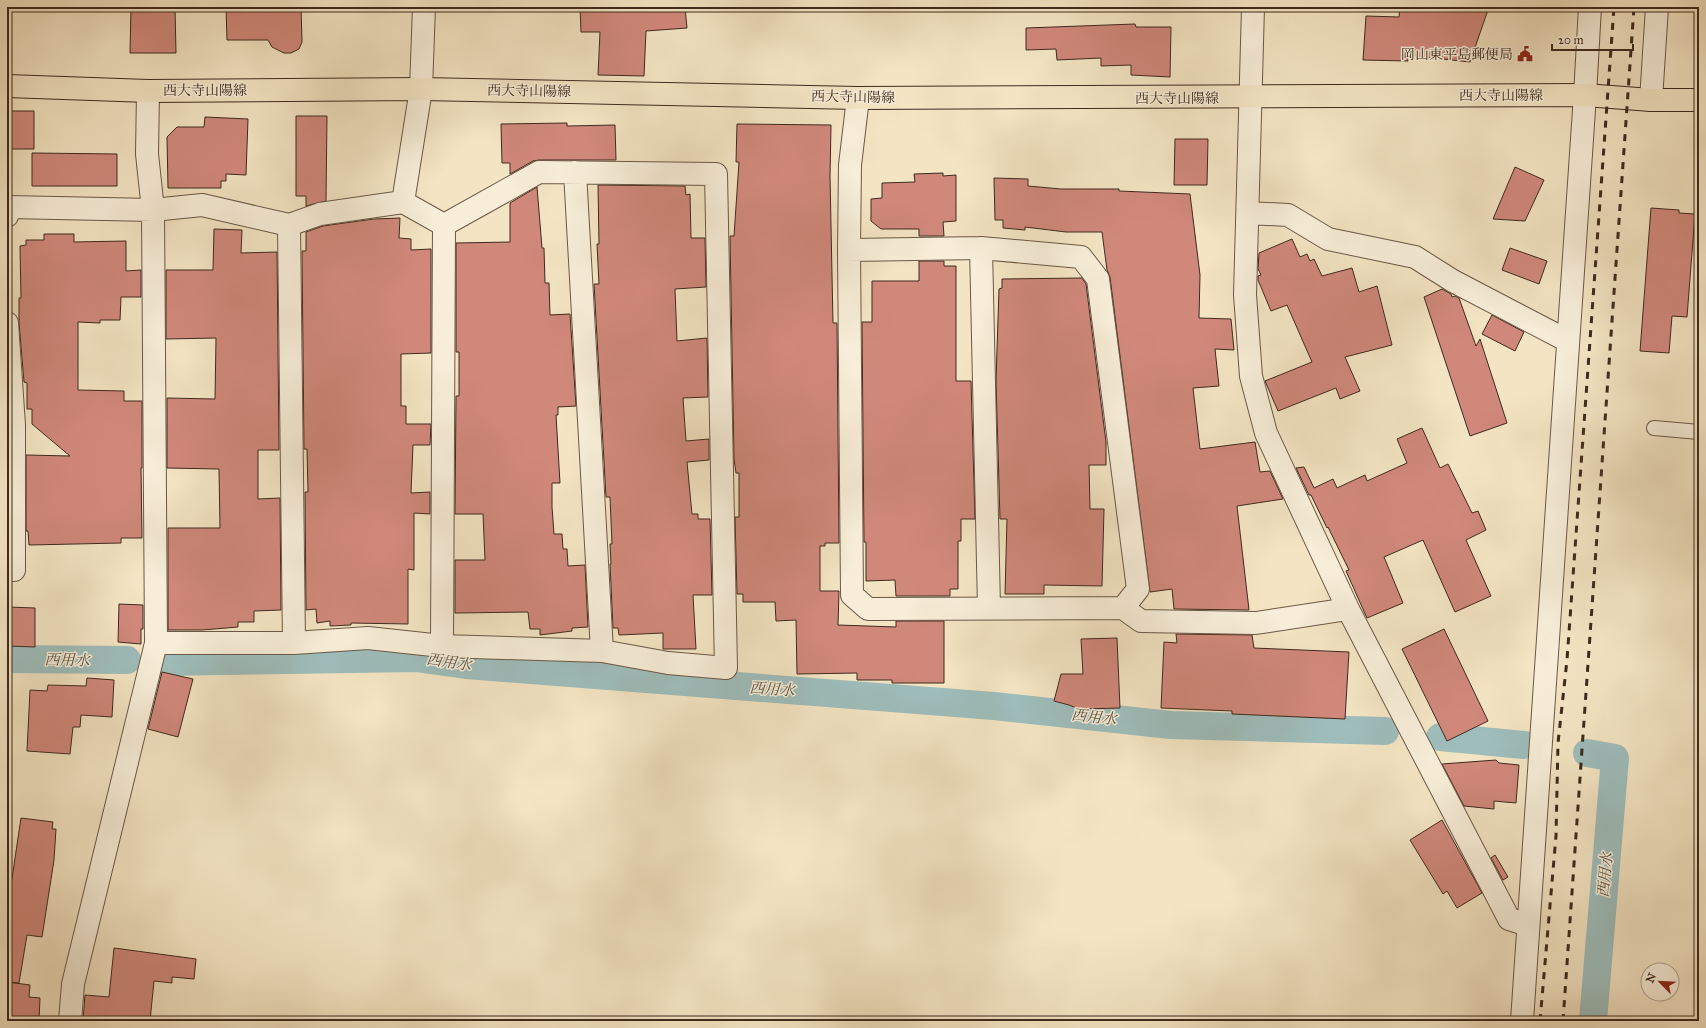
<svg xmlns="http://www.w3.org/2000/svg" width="1706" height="1028" viewBox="0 0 1706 1028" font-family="'IM FELL Great Primer','Noto Serif JP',serif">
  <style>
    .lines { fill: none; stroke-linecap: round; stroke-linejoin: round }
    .canal { stroke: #9ebdbb; stroke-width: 28 }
    .building { fill: #d0887b; stroke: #3e2a1d }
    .service-casing { stroke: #6b5846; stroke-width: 16 }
    .minor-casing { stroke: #6b5846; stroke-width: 24 }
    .tertiary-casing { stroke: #6b5846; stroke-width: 24 }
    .primary-casing { stroke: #3e2a1d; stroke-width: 24 }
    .service { stroke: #f7edd8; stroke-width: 14 }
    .minor { stroke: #f7edd8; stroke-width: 22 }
    .tertiary { stroke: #f7edd8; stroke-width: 22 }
    .primary { stroke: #f3e4c3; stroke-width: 22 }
    .rail { stroke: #3e2a1d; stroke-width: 3; stroke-dasharray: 7 7; stroke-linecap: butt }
    .labels { text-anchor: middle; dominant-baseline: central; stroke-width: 3; stroke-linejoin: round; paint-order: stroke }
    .poi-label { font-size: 14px; fill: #3e2a1d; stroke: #f7edd8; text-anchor: end }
    .street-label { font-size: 14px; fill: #3e2a1d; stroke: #f7edd8 }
    .water-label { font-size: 15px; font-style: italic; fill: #564f44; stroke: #f7edd8 }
  </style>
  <rect width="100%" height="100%" fill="#f3e4c3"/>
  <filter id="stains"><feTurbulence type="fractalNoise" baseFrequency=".005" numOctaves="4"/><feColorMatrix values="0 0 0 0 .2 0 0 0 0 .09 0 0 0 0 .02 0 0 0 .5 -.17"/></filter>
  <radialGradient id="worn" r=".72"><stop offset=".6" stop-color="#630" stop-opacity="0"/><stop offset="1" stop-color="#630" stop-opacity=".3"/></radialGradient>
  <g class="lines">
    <path class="canal" d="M 7,659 L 127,660
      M 158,662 L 416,658 L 466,665 L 994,706 L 1171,725 L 1385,731
      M 1440,737 L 1524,745
      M 1587,753 L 1615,758 L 1593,1021"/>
  </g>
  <path class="building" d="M 131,7 L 175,7 L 176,53 L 130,53 Z
    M 226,7 L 301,7 L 302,42 L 299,49 L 291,53 L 284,53 L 272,47 L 268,40 L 227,40 Z
    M 580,7 L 685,7 L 687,28 L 646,31 L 644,76 L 598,75 L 600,32 L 581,32 Z
    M 1424,7 L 1452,11 L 1452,7 L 1489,7 L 1470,62 L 1407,55 L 1408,61 L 1363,60 L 1366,16 L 1399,17 L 1400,8 L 1423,11 Z
    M 1135,24 L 1136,27 L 1171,27 L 1170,77 L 1131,75 L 1131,65 L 1101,66 L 1101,58 L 1057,60 L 1056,49 L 1026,50 L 1026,28 Z
    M 7,111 L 34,111 L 34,149 L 7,149 Z
    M 296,116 L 327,116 L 326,201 L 306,206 L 306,196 L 296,196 Z
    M 205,117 L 248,119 L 246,175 L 226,174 L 226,181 L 221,181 L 221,188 L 168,188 L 167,137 L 177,127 L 204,127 Z
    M 567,123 L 567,126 L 615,125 L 616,160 L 539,160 L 533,161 L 510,174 L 510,163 L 502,163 L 501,124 Z
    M 737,124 L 831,125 L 830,177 L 833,323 L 837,323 L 839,543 L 825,543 L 825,546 L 820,546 L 820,591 L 839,591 L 838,625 L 896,627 L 896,621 L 944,621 L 944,683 L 892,683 L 892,680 L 857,680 L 857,673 L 797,674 L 796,620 L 776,621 L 775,602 L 743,602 L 743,594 L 737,594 L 735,517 L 739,517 L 739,473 L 736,473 L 734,459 L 730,236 L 734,236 L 739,162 L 736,162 Z
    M 1175,139 L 1208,139 L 1207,185 L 1174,185 Z
    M 32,153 L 117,154 L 117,186 L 32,186 Z
    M 1515,167 L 1544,180 L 1525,221 L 1493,219 Z
    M 943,173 L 943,176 L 956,175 L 956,221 L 943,222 L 944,236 L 919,236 L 919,229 L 881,229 L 871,221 L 871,199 L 882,198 L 882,183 L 915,182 L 914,174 Z
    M 994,178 L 1028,179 L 1028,186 L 1061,189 L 1119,189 L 1119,191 L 1190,194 L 1200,275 L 1199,318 L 1231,319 L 1234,350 L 1215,349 L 1219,386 L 1193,388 L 1200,449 L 1255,442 L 1260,472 L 1270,471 L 1283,499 L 1237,506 L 1249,610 L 1174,609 L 1172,589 L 1150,592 L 1110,277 L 1107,270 L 1102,232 L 1066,232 L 1025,227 L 1025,230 L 1003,228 L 1003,220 L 995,220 Z
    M 598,185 L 685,186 L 686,195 L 690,194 L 691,238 L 705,238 L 706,287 L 675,289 L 677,341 L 707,338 L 708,397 L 683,398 L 686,441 L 709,439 L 709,460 L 687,462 L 692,514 L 698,514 L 698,519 L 710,519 L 712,595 L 693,595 L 696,649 L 663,649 L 663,633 L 619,635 L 618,628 L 613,628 L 610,564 L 611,564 L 610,544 L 612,544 L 610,497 L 606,497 L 594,284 L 599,284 L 597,244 L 599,244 Z
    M 537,187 L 542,248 L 544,248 L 545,283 L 549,283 L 550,315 L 570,314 L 576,406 L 558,407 L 558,415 L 556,415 L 560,483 L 552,483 L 552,507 L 554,534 L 562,534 L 563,549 L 567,549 L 568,566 L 585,565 L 588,627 L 572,628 L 572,631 L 540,635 L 540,629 L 530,629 L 528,612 L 455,613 L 455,560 L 485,560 L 483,514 L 455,514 L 456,396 L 459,396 L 459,352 L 456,352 L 456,243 L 510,242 L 510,203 Z
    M 1651,208 L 1679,210 L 1679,213 L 1695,214 L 1687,317 L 1672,316 L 1669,353 L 1640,351 Z
    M 400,218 L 399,238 L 411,239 L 411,250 L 431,249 L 431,353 L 401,354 L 401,406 L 406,406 L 406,424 L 431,424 L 430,445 L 413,445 L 411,493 L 430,492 L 430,514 L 414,513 L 414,570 L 408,569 L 408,624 L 351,623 L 351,625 L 330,626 L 330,621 L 317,623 L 316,609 L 306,610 L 305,492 L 308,492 L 307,449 L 304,449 L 302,251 L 306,251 L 306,232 L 323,226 L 374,219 Z
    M 214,229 L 242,230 L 241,253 L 277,252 L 279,450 L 258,450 L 258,499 L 280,498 L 281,610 L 254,611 L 254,622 L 238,622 L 238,627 L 202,630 L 168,630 L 168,528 L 220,528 L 219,469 L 167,468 L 167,398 L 215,399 L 216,338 L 166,339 L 166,270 L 213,270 Z
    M 44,234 L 74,234 L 74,242 L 126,241 L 126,271 L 141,270 L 141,297 L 121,297 L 120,320 L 100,320 L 100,323 L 78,322 L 78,390 L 124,391 L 124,401 L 142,401 L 142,468 L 141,468 L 142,538 L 121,538 L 121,543 L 29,545 L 28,531 L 26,531 L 26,455 L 70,456 L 32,424 L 32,409 L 27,409 L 27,383 L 24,382 L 19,322 L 19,298 L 21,298 L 20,246 L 26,245 L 26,240 L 44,240 Z
    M 1292,239 L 1300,257 L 1307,254 L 1310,261 L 1314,259 L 1322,276 L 1352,268 L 1359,292 L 1377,286 L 1392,345 L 1345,357 L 1360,391 L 1340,399 L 1336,388 L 1278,411 L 1265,381 L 1312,362 L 1287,305 L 1271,311 L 1258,280 L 1258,276 L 1261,275 L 1258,269 L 1259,253 Z
    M 1510,248 L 1547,261 L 1539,284 L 1502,270 Z
    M 919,261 L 944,261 L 944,266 L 956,266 L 956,381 L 971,381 L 975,519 L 961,519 L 961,541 L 958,541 L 958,589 L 950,589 L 950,596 L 896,596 L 895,580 L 866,581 L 866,542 L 864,542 L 862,322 L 872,322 L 872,281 L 919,281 Z
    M 1082,278 L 1086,284 L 1106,442 L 1106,465 L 1089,465 L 1090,509 L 1104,509 L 1102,586 L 1044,585 L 1044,594 L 1005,594 L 1007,519 L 1000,519 L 996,381 L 999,289 L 1002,288 L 1002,279 Z
    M 1442,289 L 1451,294 L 1452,297 L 1455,296 L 1459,298 L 1476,346 L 1480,339 L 1507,423 L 1470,436 L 1424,297 Z
    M 1492,315 L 1524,332 L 1515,351 L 1482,334 Z
    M 1422,428 L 1440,468 L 1448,464 L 1472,513 L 1478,511 L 1486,530 L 1466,540 L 1491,596 L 1455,612 L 1423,540 L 1384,557 L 1403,603 L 1367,618 L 1346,571 L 1349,570 L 1328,527 L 1327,528 L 1311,495 L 1309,495 L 1296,468 L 1304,467 L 1314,488 L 1333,479 L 1337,488 L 1365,475 L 1367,481 L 1407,463 L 1397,439 Z
    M 119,604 L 143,605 L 143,629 L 141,629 L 141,644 L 118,642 Z
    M 7,607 L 35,608 L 35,647 L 7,646 Z
    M 1444,629 L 1488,721 L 1447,741 L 1402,649 Z
    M 1176,634 L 1252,635 L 1254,648 L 1349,652 L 1345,719 L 1232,714 L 1232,711 L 1161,708 L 1164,642 L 1177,643 Z
    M 1117,638 L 1120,708 L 1079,709 L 1069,705 L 1054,701 L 1061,674 L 1083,674 L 1081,639 Z
    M 162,672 L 193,679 L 178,737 L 148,729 Z
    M 87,678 L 114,680 L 112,717 L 81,715 L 80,727 L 73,727 L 70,754 L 27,751 L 30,690 L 47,691 L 48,685 L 86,686 Z
    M 1496,760 L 1499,763 L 1519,765 L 1516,803 L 1494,801 L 1494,809 L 1464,806 L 1442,764 Z
    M 21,818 L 53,822 L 52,829 L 56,829 L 54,860 L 42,937 L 27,935 L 19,983 L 7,982 L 7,912 Z
    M 1442,820 L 1482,893 L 1457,908 L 1447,891 L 1443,894 L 1410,840 Z
    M 1495,855 L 1508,877 L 1503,880 L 1491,858 Z
    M 114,948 L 196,959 L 194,979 L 172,977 L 172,983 L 154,981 L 150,1021 L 83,1021 L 85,995 L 109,997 Z
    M 7,982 L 30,985 L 29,997 L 40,998 L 39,1021 L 7,1021 Z"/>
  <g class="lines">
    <defs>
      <path id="service" d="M 1654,428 L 1699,432"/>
      <path id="minor" d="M 1253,7 L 1245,295 L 1251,376 L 1266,433 L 1348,609 L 1509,919 L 1528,925
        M 1651,100 L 1657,7
        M 575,172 L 602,651
        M 403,202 L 421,89 L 424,7
        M 1248,213 L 1288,215 L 1328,239 L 1415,257 L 1453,281 L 1568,341
        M 7,216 L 8,207 L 153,210 L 202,205 L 289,225 L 320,214 L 403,202 L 444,225 L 539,172 L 716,174 L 726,668 L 668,663 L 602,651 L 442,646 L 368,638 L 294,643 L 156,643
        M 289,225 L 294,643
        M 981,248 L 1081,257 L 1098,279 L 1138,589 L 1123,608 L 868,609 L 852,595 L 849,250 Z
        M 981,248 L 989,608
        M 849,250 L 850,165 L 858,98
        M 7,323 L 14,425 L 14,570 L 7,570
        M 1123,608 L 1141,621 L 1256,623 L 1348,609
        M 442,646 L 444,225
        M 70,1021 L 73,984 L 156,643 L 153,210 L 147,154 L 148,91
        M 1522,1021 L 1585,95"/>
      <path id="tertiary" d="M 1585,95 L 1590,7"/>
      <path id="primary" d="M 7,86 L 148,91 L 421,89 L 858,98 L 1585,95 L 1651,100 L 1699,100"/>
    </defs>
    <use href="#service" class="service-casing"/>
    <use href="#minor" class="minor-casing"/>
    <use href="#tertiary" class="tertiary-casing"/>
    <use href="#primary" class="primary-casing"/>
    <use href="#service" class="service"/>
    <use href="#minor" class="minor"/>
    <use href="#tertiary" class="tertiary"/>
    <use href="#primary" class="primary"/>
    <path class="rail" d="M 1540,1021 L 1556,836 L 1558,743 L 1567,660 L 1614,7
      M 1563,1021 L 1634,7"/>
  </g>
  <defs>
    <symbol id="civic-bare" viewBox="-9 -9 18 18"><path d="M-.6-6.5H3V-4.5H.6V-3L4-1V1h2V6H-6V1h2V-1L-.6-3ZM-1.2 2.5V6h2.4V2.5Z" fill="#8f2418" stroke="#f7edd8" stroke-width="2.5" paint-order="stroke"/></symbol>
  </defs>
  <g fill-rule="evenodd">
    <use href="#civic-bare" x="1514" y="43" width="22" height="22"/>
  </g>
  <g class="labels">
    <g class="poi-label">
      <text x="1513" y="54">岡山東平島郵便局</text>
    </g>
    <g class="street-label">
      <text x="205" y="90">西大寺山陽線</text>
      <text transform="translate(529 91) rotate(1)">西大寺山陽線</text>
      <text x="1501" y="95">西大寺山陽線</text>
      <text transform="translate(853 97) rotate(1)">西大寺山陽線</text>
      <text x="1177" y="98">西大寺山陽線</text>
    </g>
    <g class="water-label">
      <text transform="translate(67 660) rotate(1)">西用水</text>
      <text transform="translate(449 662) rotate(8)">西用水</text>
      <text transform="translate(772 689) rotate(4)">西用水</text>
      <text transform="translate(1094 717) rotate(6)">西用水</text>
      <text transform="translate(1605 875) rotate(-85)">西用水</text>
    </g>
  </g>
  <rect width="1706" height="1028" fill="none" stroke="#f3e4c3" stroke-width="24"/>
  <rect x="8" y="8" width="1690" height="1012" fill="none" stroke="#3e2a1d" stroke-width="2"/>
  <rect x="12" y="12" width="1682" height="1004" fill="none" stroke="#3e2a1d"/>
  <g transform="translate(1660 982) rotate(294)"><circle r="19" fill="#f7edd8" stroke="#ad9f8d"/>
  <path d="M0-3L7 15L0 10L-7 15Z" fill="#8f2418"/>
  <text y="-6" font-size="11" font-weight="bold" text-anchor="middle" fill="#3e2a1d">N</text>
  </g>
  <path d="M1552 44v6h81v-6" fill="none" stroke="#3e2a1d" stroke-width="2"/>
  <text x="1558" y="44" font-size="12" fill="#3e2a1d" stroke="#f7edd8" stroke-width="3" paint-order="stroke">20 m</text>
  <rect width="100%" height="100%" filter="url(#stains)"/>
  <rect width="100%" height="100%" fill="url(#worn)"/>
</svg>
